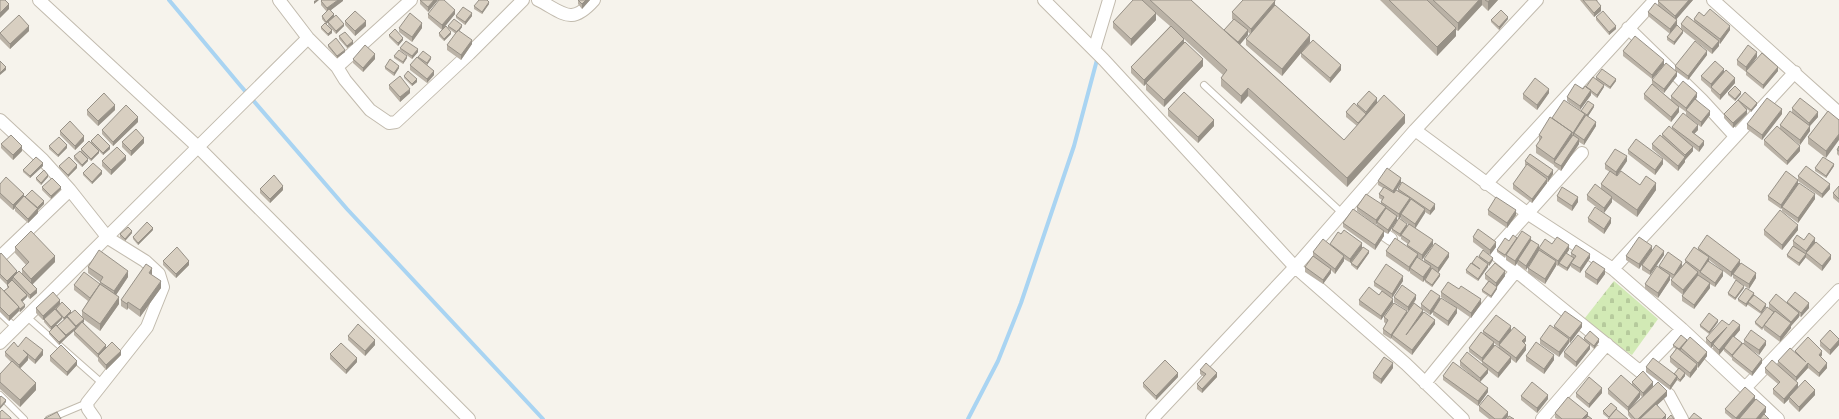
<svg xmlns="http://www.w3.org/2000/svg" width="1839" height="419" viewBox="0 0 1839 419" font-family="Montserrat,sans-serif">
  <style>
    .cemetery { fill: url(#cemetery-stones) }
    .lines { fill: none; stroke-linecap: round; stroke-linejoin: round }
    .stream { stroke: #a9d4f2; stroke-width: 4 }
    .service-casing { stroke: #c2bbae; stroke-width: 8 }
    .minor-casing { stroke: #c2bbae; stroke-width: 14 }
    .service { stroke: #fff; stroke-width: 6 }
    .minor { stroke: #fff; stroke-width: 12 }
    .wall { fill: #bab2a6; fill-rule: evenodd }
    .shaded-wall { fill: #979187 }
    .building { fill: #d8cfc1; stroke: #979187 }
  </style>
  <defs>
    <pattern id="cemetery-stones" width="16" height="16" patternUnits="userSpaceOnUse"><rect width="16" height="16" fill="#d2eab5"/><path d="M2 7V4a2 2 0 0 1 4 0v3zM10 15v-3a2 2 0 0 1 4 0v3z" fill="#b6ca9c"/></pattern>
  </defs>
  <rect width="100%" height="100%" fill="#f6f3ec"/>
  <path class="cemetery" d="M 1614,281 L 1658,319 L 1632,355 L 1581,323 Z"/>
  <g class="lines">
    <path class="stream" d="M 169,0 L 239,84 L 347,209 L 543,419
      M 968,419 L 998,361 L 1021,303 L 1074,146 L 1098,56"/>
    <defs>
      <path id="service" d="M 1204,85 L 1341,212
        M 0,313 L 16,328
        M 27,317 L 103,384
        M 0,395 L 24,419
        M 49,419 L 87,403"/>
      <path id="minor" d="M 39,0 L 199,148 L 469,419
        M 279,0 L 308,38 L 337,67 L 345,80 L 370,110 L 389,123 L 396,122 L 469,54 L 523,0
        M 538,0 C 564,13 571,26 594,0
        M 1044,0 L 1104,60 L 1295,267 L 1406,364 L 1463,419
        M 1713,0 L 1839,113
        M 1628,28 L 1702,100 L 1735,136
        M 1094,50 L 1109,0
        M 337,67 L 411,0
        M 0,120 L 43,160 L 70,190 L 108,238 L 145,261 L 159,274 L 163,287 L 147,327 L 87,403 L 88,409 L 95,419
        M 1415,130 L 1527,213 L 1613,269 L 1682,329 L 1778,419
        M 1582,153 L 1499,245 L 1495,254 L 1669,395 L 1682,419
        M 1486,184 L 1655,0
        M 1371,225 L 1391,239
        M 0,257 L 70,190
        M 1613,269 L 1795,72
        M 0,343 L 308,38
        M 1641,371 L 1682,329
        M 1425,383 L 1516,271
        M 1746,387 L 1839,290
        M 1152,419 L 1295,267 L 1415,130 L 1537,0
        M 1542,419 L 1607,344"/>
    </defs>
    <use href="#service" class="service-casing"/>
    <use href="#minor" class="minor-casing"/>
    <use href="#service" class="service"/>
    <use href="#minor" class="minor"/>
  </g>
  <path class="wall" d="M 343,0 L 331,10 L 334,17 L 344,26 L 336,34 L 328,25 L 328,23 L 326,24 L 322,19 L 322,16 L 327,12 L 321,5 L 321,1 Z
    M 420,0 L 438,0 L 428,12 L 420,4 Z
    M 578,0 L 590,0 L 582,9 L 578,4 Z
    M 1133,0 L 1191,0 L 1224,30 L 1233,20 L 1232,19 L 1232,12 L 1242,1 L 1242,0 L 1275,0 L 1275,5 L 1310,42 L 1341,70 L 1330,83 L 1301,57 L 1301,53 L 1282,76 L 1246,45 L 1246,39 L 1250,34 L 1248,32 L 1248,35 L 1240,44 L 1344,140 L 1357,126 L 1346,117 L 1346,112 L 1357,106 L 1357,104 L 1377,103 L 1405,123 L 1347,187 L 1248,96 L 1241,104 L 1221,86 L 1221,78 L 1223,75 L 1184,39 L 1184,43 L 1203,66 L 1164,107 L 1146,90 L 1146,84 L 1144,86 L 1131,73 L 1131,67 L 1170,26 L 1156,14 L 1156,20 L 1131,46 L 1113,28 L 1113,22 Z
    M 1380,0 L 1498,0 L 1488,11 L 1482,5 L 1458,31 L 1456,30 L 1456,36 L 1437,56 Z
    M 1580,0 L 1598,0 L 1597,1 L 1601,11 L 1594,17 Z
    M 1659,0 L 1693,0 L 1676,19 L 1677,25 L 1677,26 L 1681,29 L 1681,24 L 1694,21 L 1694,19 L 1704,16 L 1730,30 L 1720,44 L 1719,43 L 1719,46 L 1712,54 L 1683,31 L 1683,33 L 1674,45 L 1667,40 L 1667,37 L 1670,34 L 1648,16 L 1648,12 L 1658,5 L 1658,1 Z
    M 489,4 L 482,14 L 474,9 L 474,6 Z
    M 428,14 L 455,14 L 442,30 L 451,34 L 444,41 L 439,36 L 439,33 L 442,30 L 428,18 Z
    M 456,16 L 472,16 L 465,25 L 456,18 Z
    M 1596,17 L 1616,29 L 1609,35 L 1596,20 Z
    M 1508,19 L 1499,30 L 1491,22 L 1491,20 Z
    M 345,21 L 366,26 L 355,36 L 345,25 Z
    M 448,26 L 462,27 L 459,31 L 472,44 L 461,60 L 447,50 L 447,45 L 456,34 L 448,28 Z
    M 321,27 L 332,33 L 328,36 L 321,29 Z
    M 399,28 L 422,28 L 412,42 L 399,32 Z
    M 29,31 L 10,49 L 0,39 L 0,33 Z
    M 389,35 L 403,40 L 398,46 L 389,37 Z
    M 339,36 L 353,44 L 347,48 L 339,39 Z
    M 328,45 L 345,52 L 337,58 L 328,47 Z
    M 400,48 L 418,52 L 412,59 L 400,50 Z
    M 1623,51 L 1664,65 L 1652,79 L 1623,56 Z
    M 1707,55 L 1688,80 L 1677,72 L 1677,76 L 1664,93 L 1655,86 L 1671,100 L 1671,96 L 1697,97 L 1696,99 L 1710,115 L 1701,127 L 1686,115 L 1686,112 L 1678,106 L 1679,112 L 1671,122 L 1644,99 L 1644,94 L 1652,84 L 1652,80 L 1675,70 L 1675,66 Z
    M 394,56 L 407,58 L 403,64 L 394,58 Z
    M 418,57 L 431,59 L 427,65 L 434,75 L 427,83 L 410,70 L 410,65 L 418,58 Z
    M 1757,57 L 1752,64 L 1778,71 L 1763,89 L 1746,75 L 1746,72 L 1737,65 L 1737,60 Z
    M 353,59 L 375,59 L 363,72 L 353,63 Z
    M 385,67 L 399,68 L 394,76 L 385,69 Z
    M 1724,72 L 1735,83 L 1720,100 L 1711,91 L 1711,89 L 1701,80 L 1701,76 Z
    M 404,76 L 417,82 L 412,86 L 404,78 Z
    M 1596,77 L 1616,81 L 1610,89 L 1604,85 L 1604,87 L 1597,98 L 1591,93 L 1591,95 L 1580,110 L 1567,101 L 1567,97 L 1583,89 L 1596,79 Z
    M 389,85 L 410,93 L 400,102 L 389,89 Z
    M 1549,93 L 1537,110 L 1523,99 L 1523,94 Z
    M 1728,93 L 1741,94 L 1735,101 L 1728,95 Z
    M 1738,100 L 1757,105 L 1751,112 L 1747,109 L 1747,114 L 1733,128 L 1724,118 L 1724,114 Z
    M 1594,107 L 1588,116 L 1596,126 L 1584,145 L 1579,142 L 1579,144 L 1561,171 L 1554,166 L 1554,164 L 1554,165 L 1536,153 L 1536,146 L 1539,142 L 1539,135 L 1552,118 L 1581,111 Z
    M 1792,108 L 1818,117 L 1810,126 L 1810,131 L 1800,145 L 1790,137 L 1800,151 L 1787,165 L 1764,145 L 1764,140 L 1780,128 L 1780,125 L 1792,112 Z
    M 1168,109 L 1214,126 L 1198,143 L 1168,116 Z
    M 87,110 L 115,110 L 98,126 L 87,115 Z
    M 1828,111 L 1826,158 L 1808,144 L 1808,137 Z
    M 1782,114 L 1762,140 L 1747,129 L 1747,124 Z
    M 138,122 L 113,146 L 102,134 L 102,130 Z
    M 1672,127 L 1698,130 L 1694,134 L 1704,145 L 1699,152 L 1693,147 L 1693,151 L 1685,160 L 1685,162 L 1678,171 L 1652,149 L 1652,144 L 1662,137 L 1662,134 L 1672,129 Z
    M 60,131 L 84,141 L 75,150 L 60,135 Z
    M 91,141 L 110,149 L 103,155 L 99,151 L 99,153 L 91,161 L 81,152 L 81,149 L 91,143 Z
    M 122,142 L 144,143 L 131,156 L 122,147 Z
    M 1,144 L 22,151 L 13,160 L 1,148 Z
    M 49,146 L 67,148 L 58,157 L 49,149 Z
    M 1839,146 L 1839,156 L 1837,154 L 1837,150 Z
    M 1628,150 L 1663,164 L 1655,175 L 1628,154 Z
    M 74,156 L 88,161 L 82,167 L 74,159 Z
    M 126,160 L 111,175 L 102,166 L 102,161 Z
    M 1525,161 L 1553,174 L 1548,182 L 1547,181 L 1547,183 L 1532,203 L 1513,189 L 1513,184 L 1526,166 L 1525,165 Z
    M 1627,161 L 1617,176 L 1640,185 L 1656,190 L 1637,217 L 1612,199 L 1612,202 L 1604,213 L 1587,200 L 1587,195 L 1601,189 L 1601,184 L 1610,172 L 1605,169 L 1605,164 Z
    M 43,166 L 30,178 L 23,172 L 23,170 Z
    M 59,166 L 77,168 L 68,177 L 59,168 Z
    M 1834,166 L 1826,178 L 1815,171 L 1815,168 Z
    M 83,173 L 102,174 L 92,184 L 83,175 Z
    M 1798,176 L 1830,189 L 1822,198 L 1798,181 Z
    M 48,177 L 41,185 L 36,180 L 36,178 Z
    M 1378,181 L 1398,191 L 1398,189 L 1435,209 L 1430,215 L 1425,212 L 1425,213 L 1415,228 L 1433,245 L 1422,260 L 1418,257 L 1418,258 L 1424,262 L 1424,259 L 1449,257 L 1438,273 L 1440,276 L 1432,287 L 1425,282 L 1425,280 L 1423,282 L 1410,273 L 1410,270 L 1409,272 L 1386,256 L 1386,251 L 1407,247 L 1408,244 L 1401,239 L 1401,236 L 1400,237 L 1392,231 L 1392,229 L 1399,218 L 1397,217 L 1388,234 L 1384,232 L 1384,236 L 1375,250 L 1343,227 L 1343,223 L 1377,226 L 1377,224 L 1376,225 L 1357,211 L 1357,207 L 1381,203 L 1381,202 L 1382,200 L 1379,198 L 1379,194 L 1383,188 L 1378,185 ZM 1401,217 L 1401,219 L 1408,224 L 1407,226 L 1399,219 Z
    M 1798,183 L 1815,199 L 1798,223 L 1782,211 L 1782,208 L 1781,209 L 1768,200 L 1768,196 Z
    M 0,184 L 25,197 L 44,204 L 38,210 L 38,213 L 28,223 L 15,211 L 15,208 L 13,210 L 0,198 Z
    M 1839,186 L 1839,203 L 1833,198 L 1833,193 Z
    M 42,187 L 61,189 L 51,199 L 42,190 Z
    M 260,189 L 283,190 L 270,203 L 260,193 Z
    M 1557,196 L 1578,202 L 1572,211 L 1557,201 Z
    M 1488,210 L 1516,215 L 1507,228 L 1488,215 Z
    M 1588,218 L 1611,223 L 1604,234 L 1588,222 Z
    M 153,230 L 138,245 L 133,239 L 133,237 Z
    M 1764,230 L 1798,230 L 1782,250 L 1764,235 Z
    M 132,233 L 125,241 L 120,237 L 120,234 Z
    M 1473,237 L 1496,247 L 1490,255 L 1473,242 Z
    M 1517,238 L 1531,240 L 1539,247 L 1552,244 L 1569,250 L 1566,254 L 1571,257 L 1571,253 L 1590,258 L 1580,273 L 1571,267 L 1571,265 L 1567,271 L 1559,266 L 1559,264 L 1558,266 L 1556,265 L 1556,266 L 1545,284 L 1528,273 L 1528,268 L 1539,251 L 1526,270 L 1518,265 L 1518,262 L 1515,266 L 1506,260 L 1506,256 L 1505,258 L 1497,252 L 1497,250 Z
    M 1804,240 L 1815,242 L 1831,259 L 1822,271 L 1806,258 L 1806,255 L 1806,257 L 1799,266 L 1787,257 L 1787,255 L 1793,246 L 1793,241 Z
    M 1330,244 L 1362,248 L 1369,253 L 1357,270 L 1351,265 L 1351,263 L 1344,259 L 1344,261 L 1335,274 L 1331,270 L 1331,273 L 1323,284 L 1305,272 L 1305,267 L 1313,256 L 1313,252 L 1330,245 Z
    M 15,247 L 55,262 L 32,284 L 37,293 L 30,299 L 27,296 L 27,297 L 22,302 L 25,307 L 20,312 L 19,311 L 9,321 L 0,312 L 0,287 L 4,291 L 8,288 L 7,287 L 7,285 L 0,278 L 0,254 L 17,273 L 22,273 L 22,269 L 26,265 L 15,253 Z
    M 1698,248 L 1740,264 L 1756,278 L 1749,289 L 1733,278 L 1733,274 L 1737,268 L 1731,277 L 1709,260 L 1709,261 L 1723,276 L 1715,287 L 1710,284 L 1710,288 L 1694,309 L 1682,301 L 1682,296 L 1683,295 L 1671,285 L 1671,280 L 1673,279 L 1670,277 L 1670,280 L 1658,298 L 1645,289 L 1645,284 L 1659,268 L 1659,266 L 1682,266 L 1685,263 L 1685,260 L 1698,250 Z
    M 1652,250 L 1664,255 L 1650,275 L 1642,270 L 1642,265 L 1651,251 L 1639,269 L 1626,260 L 1626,256 Z
    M 1479,256 L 1493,260 L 1489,266 L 1488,265 L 1488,267 L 1478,281 L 1466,273 L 1466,270 L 1472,264 L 1472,263 L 1479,257 Z
    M 163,261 L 189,265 L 176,278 L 163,265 Z
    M 88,267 L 128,277 L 116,295 L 119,304 L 100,331 L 82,318 L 84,322 L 83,322 L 106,348 L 121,355 L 106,370 L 98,361 L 98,358 L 74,335 L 74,331 L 66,338 L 66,337 L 66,338 L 59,345 L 49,334 L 49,332 L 57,327 L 57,326 L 64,320 L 62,318 L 62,319 L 51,330 L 44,322 L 44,320 L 43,320 L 36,313 L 36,308 L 60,304 L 71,313 L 82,317 L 82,311 L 88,301 L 74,290 L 74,285 L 100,284 L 100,282 L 88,273 Z
    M 1585,272 L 1605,274 L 1597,285 L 1585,277 Z
    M 1485,274 L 1505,276 L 1497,287 L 1497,289 L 1491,298 L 1482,292 L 1482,290 L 1488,281 L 1485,279 Z
    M 152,275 L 161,288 L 140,317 L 128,308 L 127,310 L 121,306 L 121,300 Z
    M 1403,281 L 1392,298 L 1393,303 L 1407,313 L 1408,311 L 1394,302 L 1394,297 L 1416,299 L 1414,303 L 1421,308 L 1421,304 L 1440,299 L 1457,313 L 1448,326 L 1433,315 L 1433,312 L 1430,315 L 1423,310 L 1423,313 L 1435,324 L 1412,355 L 1392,339 L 1392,337 L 1391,339 L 1383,334 L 1383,329 L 1386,324 L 1384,322 L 1384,317 L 1393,303 L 1381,320 L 1359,305 L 1359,300 L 1379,295 L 1382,291 L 1374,286 L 1374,282 Z
    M 1744,288 L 1735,300 L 1728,295 L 1728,293 Z
    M 1441,292 L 1481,304 L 1471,318 L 1441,297 Z
    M 1754,295 L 1766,307 L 1761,314 L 1748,305 L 1748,303 L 1746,307 L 1738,301 L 1738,299 Z
    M 1787,302 L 1809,308 L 1801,317 L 1799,316 L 1799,317 L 1791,326 L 1791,328 L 1780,342 L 1764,330 L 1764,328 L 1762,330 L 1755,324 L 1755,322 L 1769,308 L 1769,303 L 1787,303 Z
    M 1718,322 L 1709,334 L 1700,327 L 1700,325 Z
    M 1729,325 L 1740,330 L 1734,337 L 1742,344 L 1744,344 L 1744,340 L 1766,345 L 1759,355 L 1747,347 L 1762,363 L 1752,376 L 1732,360 L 1732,358 L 1724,351 L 1724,349 L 1719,355 L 1713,349 L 1713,346 L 1711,348 L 1706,343 L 1706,338 Z
    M 1554,326 L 1582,327 L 1570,343 L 1569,342 L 1569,343 L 1559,357 L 1540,344 L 1540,339 L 1554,328 Z
    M 1483,331 L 1511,331 L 1526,341 L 1524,343 L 1526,350 L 1516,363 L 1511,359 L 1511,362 L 1498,378 L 1488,370 L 1488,373 L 1480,382 L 1488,392 L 1478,406 L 1443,380 L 1443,376 L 1478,381 L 1460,366 L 1460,361 L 1482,364 L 1482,361 L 1482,362 L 1469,352 L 1469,348 L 1483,334 ZM 1494,343 L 1499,347 L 1499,346 L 1499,348 L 1494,346 Z
    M 348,336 L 375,345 L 365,356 L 348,340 Z
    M 1584,338 L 1599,342 L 1594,349 L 1590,345 L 1590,349 L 1576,367 L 1564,357 L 1564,352 L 1584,340 Z
    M 1839,339 L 1839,345 L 1830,355 L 1820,346 L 1820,341 Z
    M 1687,341 L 1707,356 L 1698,368 L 1697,367 L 1697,369 L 1690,378 L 1685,374 L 1685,376 L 1680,382 L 1677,380 L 1670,390 L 1646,372 L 1646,367 L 1674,374 L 1678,369 L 1670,362 L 1670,357 L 1676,349 L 1673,347 L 1673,345 Z
    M 18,347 L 43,355 L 35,364 L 28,358 L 28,360 L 20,369 L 36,390 L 20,407 L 0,389 L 0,374 L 11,362 L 5,356 L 5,352 Z
    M 1795,351 L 1822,355 L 1821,357 L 1827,368 L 1819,377 L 1808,368 L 1796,381 L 1798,387 L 1815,395 L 1799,412 L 1789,402 L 1789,399 L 1784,404 L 1773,394 L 1773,389 L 1778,384 L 1765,373 L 1765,368 L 1778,365 L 1778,361 L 1795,353 Z
    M 330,354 L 357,362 L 346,374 L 330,359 Z
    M 50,356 L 77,365 L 67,376 L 50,361 Z
    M 1526,356 L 1554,360 L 1544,374 L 1526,361 Z
    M 1393,368 L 1381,384 L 1373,378 L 1373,373 Z
    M 1200,370 L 1217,377 L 1202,393 L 1197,389 L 1197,384 L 1204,377 L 1200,374 Z
    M 1178,377 L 1156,400 L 1143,387 L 1143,383 Z
    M 1632,382 L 1653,386 L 1667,396 L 1657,405 L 1666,419 L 1631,419 L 1628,415 L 1628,411 L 1608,394 L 1608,389 L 1632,385 ZM 1640,395 L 1642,397 L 1633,406 L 1640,397 Z
    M 1576,393 L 1602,393 L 1589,408 L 1576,397 Z
    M 1521,396 L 1548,399 L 1537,413 L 1521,400 Z
    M 1755,399 L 1766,412 L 1760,419 L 1732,419 L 1725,413 L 1725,409 Z
    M 1479,406 L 1508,416 L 1506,419 L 1489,419 L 1479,411 Z
    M 1617,410 L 1608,418 L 1603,414 L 1603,411 Z
    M 1555,413 L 1588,416 L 1592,419 L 1557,419 L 1555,418 Z"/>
  <path class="shaded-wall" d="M 316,0 L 319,0 L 314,4 L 314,1 Z
    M 338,0 L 343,0 L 343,1 L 327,13 L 327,8 Z
    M 434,0 L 438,0 L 428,12 L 428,7 Z
    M 586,0 L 590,0 L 582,9 L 582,4 Z
    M 1479,0 L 1482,0 L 1482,5 L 1458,31 L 1458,23 Z
    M 1490,0 L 1498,0 L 1488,11 L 1488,2 Z
    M 1689,0 L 1693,0 L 1675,21 L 1675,16 Z
    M 1275,1 L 1275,7 L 1251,35 L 1251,29 Z
    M 489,2 L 489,4 L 482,14 L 482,12 Z
    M 9,4 L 9,9 L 0,18 L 0,13 Z
    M 1601,6 L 1601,11 L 1594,17 L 1594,13 Z
    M 455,10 L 455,14 L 442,30 L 442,25 Z
    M 472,13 L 472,16 L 465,25 L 465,22 Z
    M 1156,13 L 1156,20 L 1131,46 L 1131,39 Z
    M 334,14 L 334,17 L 326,24 L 326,22 Z
    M 1508,17 L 1508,19 L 1499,30 L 1499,27 Z
    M 1677,20 L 1677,25 L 1670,34 L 1670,29 Z
    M 366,21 L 366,26 L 355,36 L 355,31 Z
    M 422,23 L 422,28 L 412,42 L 412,37 Z
    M 344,24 L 344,26 L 336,34 L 336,31 Z
    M 462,25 L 462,27 L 457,34 L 457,32 Z
    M 29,26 L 29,31 L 10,49 L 10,44 Z
    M 1616,26 L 1616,29 L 1609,35 L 1609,32 Z
    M 1730,26 L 1730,30 L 1720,44 L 1720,39 Z
    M 1456,28 L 1456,36 L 1437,56 L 1437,47 Z
    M 332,30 L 332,33 L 328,36 L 328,34 Z
    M 1248,30 L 1248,35 L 1238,47 L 1238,42 Z
    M 1683,31 L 1683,33 L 1674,45 L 1674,42 Z
    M 451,32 L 451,34 L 444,41 L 444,39 Z
    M 1310,35 L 1310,42 L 1282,76 L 1282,69 Z
    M 403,38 L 403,40 L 398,46 L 398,43 Z
    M 1184,39 L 1184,46 L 1146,83 L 1146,84 L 1144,86 L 1144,80 Z
    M 472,40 L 472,44 L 461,60 L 461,55 Z
    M 353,41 L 353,44 L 347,48 L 347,46 Z
    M 1719,41 L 1719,46 L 1712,54 L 1712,49 Z
    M 418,49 L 418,52 L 412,59 L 412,56 Z
    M 345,50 L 345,52 L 337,58 L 337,56 Z
    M 1707,51 L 1707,55 L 1688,80 L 1688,76 Z
    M 1757,52 L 1757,57 L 1746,72 L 1746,67 Z
    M 375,54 L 375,59 L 363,72 L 363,68 Z
    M 407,56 L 407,58 L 403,64 L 403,62 Z
    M 431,57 L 431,59 L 427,65 L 427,63 Z
    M 1203,59 L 1203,66 L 1164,107 L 1164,100 Z
    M 1664,60 L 1664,65 L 1652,79 L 1652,75 Z
    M 1341,65 L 1341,70 L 1330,83 L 1330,78 Z
    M 399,66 L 399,68 L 394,76 L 394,73 Z
    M 6,67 L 6,70 L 0,75 L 0,73 Z
    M 1778,67 L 1778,71 L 1763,89 L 1763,85 Z
    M 1724,69 L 1724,74 L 1711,87 L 1711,89 L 1711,84 Z
    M 434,71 L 434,75 L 427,83 L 427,79 Z
    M 1677,72 L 1677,76 L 1664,93 L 1664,89 Z
    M 1735,78 L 1735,83 L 1720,100 L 1720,95 Z
    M 417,79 L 417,82 L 412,86 L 412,84 Z
    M 1616,79 L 1616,81 L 1610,89 L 1610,87 Z
    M 1604,85 L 1604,87 L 1597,98 L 1597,95 Z
    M 1248,88 L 1248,96 L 1241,104 L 1241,96 Z
    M 410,89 L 410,93 L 400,102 L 400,97 Z
    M 1549,89 L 1549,93 L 1537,110 L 1537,105 Z
    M 1591,90 L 1591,95 L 1580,110 L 1580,106 Z
    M 1741,92 L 1741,94 L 1735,101 L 1735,99 Z
    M 1697,93 L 1697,97 L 1687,111 L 1686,110 L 1686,112 L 1686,108 Z
    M 1377,98 L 1377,103 L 1358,127 L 1358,123 L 1366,115 L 1366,112 Z
    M 1757,103 L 1757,105 L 1751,112 L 1751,110 Z
    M 115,105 L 115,110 L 98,126 L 98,121 Z
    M 1594,105 L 1594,107 L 1587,118 L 1587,115 Z
    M 1679,107 L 1679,112 L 1671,122 L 1671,117 Z
    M 1782,109 L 1782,114 L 1762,140 L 1762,135 Z
    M 1747,110 L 1747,114 L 1733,128 L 1733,123 Z
    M 1710,111 L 1710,115 L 1701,127 L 1701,122 Z
    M 1818,112 L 1818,117 L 1809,127 L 1809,123 Z
    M 1585,114 L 1585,119 L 1574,133 L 1574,136 L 1573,137 L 1573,133 Z
    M 1405,115 L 1405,123 L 1347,187 L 1347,178 Z
    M 138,117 L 138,122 L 113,146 L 113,142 Z
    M 1214,120 L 1214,126 L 1198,143 L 1198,137 Z
    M 1596,122 L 1596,126 L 1584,145 L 1584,140 Z
    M 1698,125 L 1698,130 L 1692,136 L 1692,132 Z
    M 1810,126 L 1810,131 L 1800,145 L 1800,140 Z
    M 1572,132 L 1572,139 L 1554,162 L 1554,165 L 1554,159 Z
    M 1839,134 L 1839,140 L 1826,158 L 1826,151 Z
    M 84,136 L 84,141 L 75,150 L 75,146 Z
    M 144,138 L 144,143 L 131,156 L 131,151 Z
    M 1579,139 L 1579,144 L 1561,171 L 1561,166 Z
    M 1704,141 L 1704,145 L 1699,152 L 1699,147 Z
    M 67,145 L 67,148 L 58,157 L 58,155 Z
    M 22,146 L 22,151 L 13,160 L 13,155 Z
    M 110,146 L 110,149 L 103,155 L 103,153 Z
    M 1800,146 L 1800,151 L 1787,165 L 1787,161 Z
    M 1693,147 L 1693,151 L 1685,160 L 1685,162 L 1678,171 L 1678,166 L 1685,157 L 1685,155 Z
    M 99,151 L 99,153 L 91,161 L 91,159 Z
    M 126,156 L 126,160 L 111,175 L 111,170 Z
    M 1627,156 L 1627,161 L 1616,177 L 1616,172 Z
    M 88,159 L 88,161 L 82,167 L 82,165 Z
    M 1663,159 L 1663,164 L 1655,175 L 1655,170 Z
    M 43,163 L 43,166 L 30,178 L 30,176 Z
    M 1834,164 L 1834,166 L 1826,178 L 1826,176 Z
    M 77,165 L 77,168 L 68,177 L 68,175 Z
    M 1553,170 L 1553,174 L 1548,182 L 1548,177 Z
    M 102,171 L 102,174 L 92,184 L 92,182 Z
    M 48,175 L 48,177 L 41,185 L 41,183 Z
    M 1401,178 L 1401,183 L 1393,195 L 1393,191 Z
    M 1547,179 L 1547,183 L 1532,203 L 1532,199 Z
    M 1798,180 L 1798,185 L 1781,209 L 1781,205 Z
    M 1656,183 L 1656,190 L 1637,217 L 1637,210 Z
    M 1830,184 L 1830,189 L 1822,198 L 1822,194 Z
    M 283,186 L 283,190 L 270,203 L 270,199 Z
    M 61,187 L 61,189 L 51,199 L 51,196 Z
    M 24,194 L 24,198 L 15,206 L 15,208 L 13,210 L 13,205 Z
    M 1815,194 L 1815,199 L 1798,223 L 1798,218 Z
    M 1578,197 L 1578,202 L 1572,211 L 1572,206 Z
    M 1612,197 L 1612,202 L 1604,213 L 1604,208 Z
    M 1410,198 L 1410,203 L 1401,214 L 1401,217 L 1399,219 L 1399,214 Z
    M 44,201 L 44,204 L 38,210 L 38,213 L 28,223 L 28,219 Z
    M 1435,204 L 1435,209 L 1430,215 L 1430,211 Z
    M 1386,207 L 1386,212 L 1377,222 L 1376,225 L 1376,220 Z
    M 1425,209 L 1425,213 L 1415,229 L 1415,224 Z
    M 1516,210 L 1516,215 L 1507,228 L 1507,223 Z
    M 1397,216 L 1397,221 L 1388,234 L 1388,230 Z
    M 1611,218 L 1611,223 L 1604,234 L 1604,229 Z
    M 1407,224 L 1407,226 L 1400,237 L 1400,234 Z
    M 1798,225 L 1798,230 L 1782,250 L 1782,245 Z
    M 153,228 L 153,230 L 138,245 L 138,243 Z
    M 132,231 L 132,233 L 125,241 L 125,239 Z
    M 1384,231 L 1384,236 L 1375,250 L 1375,245 Z
    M 1531,237 L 1531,241 L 1518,260 L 1518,262 L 1515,266 L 1515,261 Z
    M 1815,238 L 1815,243 L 1806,254 L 1806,251 Z
    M 1433,240 L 1433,245 L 1422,260 L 1422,255 Z
    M 1496,242 L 1496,247 L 1490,255 L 1490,250 Z
    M 1362,243 L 1362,248 L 1350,263 L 1350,259 Z
    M 1539,245 L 1539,251 L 1526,270 L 1526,266 Z
    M 1569,245 L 1569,250 L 1558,266 L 1558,261 Z
    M 1652,246 L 1652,250 L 1639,269 L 1639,264 Z
    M 1369,251 L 1369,253 L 1357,270 L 1357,267 Z
    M 1664,251 L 1664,255 L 1650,275 L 1650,271 Z
    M 1449,253 L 1449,257 L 1438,273 L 1438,268 Z
    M 1418,254 L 1418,259 L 1410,268 L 1410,270 L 1409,272 L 1409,267 Z
    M 1590,254 L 1590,258 L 1580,273 L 1580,268 Z
    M 1806,254 L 1806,257 L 1799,266 L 1799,263 Z
    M 1831,255 L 1831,259 L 1822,271 L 1822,266 Z
    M 55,256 L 55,262 L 31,286 L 31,279 Z
    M 1344,256 L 1344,261 L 1335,274 L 1335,269 Z
    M 1709,257 L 1709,262 L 1700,272 L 1700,275 L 1700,271 Z
    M 1493,258 L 1493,260 L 1489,266 L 1489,263 Z
    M 1740,260 L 1740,264 L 1731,277 L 1731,272 Z
    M 189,261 L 189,265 L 176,278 L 176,274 Z
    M 1556,261 L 1556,266 L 1545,284 L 1545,279 Z
    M 1682,262 L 1682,266 L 1674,279 L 1674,275 Z
    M 1571,263 L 1571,265 L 1567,271 L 1567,268 Z
    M 1488,264 L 1488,267 L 1478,281 L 1478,279 Z
    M 1431,266 L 1431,271 L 1423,282 L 1423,277 Z
    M 152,268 L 152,275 L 149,273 Z
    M 1331,269 L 1331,273 L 1323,284 L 1323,280 Z
    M 1605,269 L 1605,274 L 1597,285 L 1597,280 Z
    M 17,271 L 17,275 L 13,277 L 13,279 L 7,285 L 7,281 Z
    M 128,271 L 128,277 L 114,298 L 114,291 Z
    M 1505,271 L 1505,276 L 1496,288 L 1496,283 Z
    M 1723,271 L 1723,276 L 1715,287 L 1715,283 Z
    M 1698,272 L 1698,277 L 1683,295 L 1683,290 Z
    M 1756,273 L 1756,278 L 1749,289 L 1749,284 Z
    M 1440,274 L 1440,276 L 1432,287 L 1432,285 Z
    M 1670,275 L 1670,280 L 1658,298 L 1658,293 Z
    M 1403,276 L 1403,281 L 1392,298 L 1392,294 Z
    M 161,281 L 161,288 L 140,317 L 140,310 Z
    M 1710,283 L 1710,288 L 1694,309 L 1694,305 Z
    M 1744,286 L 1744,288 L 1735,300 L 1735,298 Z
    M 1497,287 L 1497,289 L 1491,298 L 1491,296 Z
    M 37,289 L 37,293 L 30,299 L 30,295 Z
    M 1754,293 L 1754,296 L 1746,307 L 1746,304 Z
    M 27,295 L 27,297 L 21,303 L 21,300 Z
    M 1416,295 L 1416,299 L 1408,311 L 1408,307 Z
    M 1440,296 L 1440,301 L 1433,311 L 1433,312 L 1430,315 L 1430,311 Z
    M 119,297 L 119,304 L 100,331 L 100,324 Z
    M 1393,299 L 1393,303 L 1381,320 L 1381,316 Z
    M 1481,299 L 1481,304 L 1471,318 L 1471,313 Z
    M 60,300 L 60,304 L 43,320 L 43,316 Z
    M 128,302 L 128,308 L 127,310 L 127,304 Z
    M 1809,303 L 1809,308 L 1801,317 L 1801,313 Z
    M 1766,304 L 1766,307 L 1761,314 L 1761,312 Z
    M 25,305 L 25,307 L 20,312 L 20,309 Z
    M 19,307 L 19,311 L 9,321 L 9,316 Z
    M 1457,308 L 1457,313 L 1448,326 L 1448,321 Z
    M 1423,310 L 1423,314 L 1406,335 Z
    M 71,311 L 71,314 L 64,320 L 64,318 Z
    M 1407,311 L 1407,316 L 1392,335 L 1392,337 L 1391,339 L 1391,335 Z
    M 1799,313 L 1799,317 L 1791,326 L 1791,322 Z
    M 62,317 L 62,319 L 51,330 L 51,327 Z
    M 84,319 L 84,322 L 76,328 L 76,326 Z
    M 1435,320 L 1435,324 L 1412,355 L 1412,350 Z
    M 1718,320 L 1718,322 L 1709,334 L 1709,332 Z
    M 1582,323 L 1582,327 L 1570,343 L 1570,338 Z
    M 1791,323 L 1791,328 L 1780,342 L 1780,337 Z
    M 1740,325 L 1740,330 L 1719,355 L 1719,350 Z
    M 1511,326 L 1511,331 L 1499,347 L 1499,342 Z
    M 76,327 L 76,329 L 66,338 L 66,335 Z
    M 1727,327 L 1713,344 L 1713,346 L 1711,348 L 1711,343 Z
    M 66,336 L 66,338 L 59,345 L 59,342 Z
    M 1526,337 L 1526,341 L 1522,346 L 1522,341 Z
    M 1569,339 L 1569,343 L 1559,357 L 1559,352 Z
    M 1599,339 L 1599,342 L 1594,349 L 1594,346 Z
    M 375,340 L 375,345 L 365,356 L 365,351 Z
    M 1687,340 L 1687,342 L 1679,352 L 1679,349 Z
    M 1839,340 L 1839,345 L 1830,355 L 1830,350 Z
    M 1766,341 L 1766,345 L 1759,355 L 1759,350 Z
    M 1494,342 L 1494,347 L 1482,362 L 1482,358 Z
    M 106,345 L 106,349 L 98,356 L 98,354 Z
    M 1526,345 L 1526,350 L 1516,363 L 1516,358 Z
    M 1590,345 L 1590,349 L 1576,367 L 1576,362 Z
    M 43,350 L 43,355 L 35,364 L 35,360 Z
    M 121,351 L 121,355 L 106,370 L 106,365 Z
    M 1822,351 L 1822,355 L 1819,359 L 1819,355 Z
    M 1707,352 L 1707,356 L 1698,368 L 1698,363 Z
    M 28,355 L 28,360 L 19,369 L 19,365 Z
    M 1554,355 L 1554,360 L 1544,374 L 1544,369 Z
    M 1511,357 L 1511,362 L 1498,378 L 1498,373 Z
    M 357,358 L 357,362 L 346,374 L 346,370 Z
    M 1762,359 L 1762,363 L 1752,376 L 1752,372 Z
    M 77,361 L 77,365 L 67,376 L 67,372 Z
    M 1393,363 L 1393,368 L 1381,384 L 1381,379 Z
    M 1808,363 L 1808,368 L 1796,381 L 1796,377 Z
    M 1827,363 L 1827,368 L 1819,377 L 1819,373 Z
    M 1697,364 L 1697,369 L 1690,378 L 1690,373 Z
    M 1488,369 L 1488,373 L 1480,382 L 1480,378 Z
    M 1178,373 L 1178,377 L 1156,400 L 1156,396 Z
    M 1217,373 L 1217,377 L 1202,393 L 1202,389 Z
    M 1685,373 L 1685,376 L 1680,382 L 1680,380 Z
    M 1677,376 L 1677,380 L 1670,390 L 1670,386 Z
    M 1653,382 L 1653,386 L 1643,397 L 1643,393 Z
    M 36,383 L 36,390 L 20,407 L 20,400 Z
    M 1798,383 L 1798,388 L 1789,397 L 1789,399 L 1784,404 L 1784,399 Z
    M 1488,388 L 1488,392 L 1478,406 L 1478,401 Z
    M 1602,388 L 1602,393 L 1589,408 L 1589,404 Z
    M 1815,390 L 1815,395 L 1799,412 L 1799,407 Z
    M 1667,391 L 1667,396 L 1642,419 L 1638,419 Z
    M 1640,392 L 1640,397 L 1628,411 L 1628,407 Z
    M 1548,395 L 1548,399 L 1537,413 L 1537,408 Z
    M 1755,396 L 1755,401 L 1739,419 L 1736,419 L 1736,418 Z
    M 6,400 L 6,402 L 0,409 L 0,407 Z
    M 1766,407 L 1766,412 L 1760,419 L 1756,419 Z
    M 1508,412 L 1508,416 L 1506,419 L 1502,419 Z
    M 1588,413 L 1588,417 L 1586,419 L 1582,419 Z
    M 1666,415 L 1666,419 L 1662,419 Z"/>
  <path class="building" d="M 0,0 L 5,0 L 9,4 L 0,13 Z
    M 322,0 L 338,0 L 327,8 L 321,1 Z
    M 420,0 L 434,0 L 428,7 Z
    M 439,0 L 444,0 L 455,10 L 442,25 L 428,14 Z
    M 479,0 L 487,0 L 489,2 L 482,12 L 474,6 Z
    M 578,0 L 586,0 L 582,4 Z
    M 1133,0 L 1142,0 L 1156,13 L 1131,39 L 1113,22 Z
    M 1150,0 L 1191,0 L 1344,140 L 1384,95 L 1405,115 L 1347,178 L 1248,88 L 1241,96 L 1221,78 L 1227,70 Z
    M 1243,0 L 1275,0 L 1275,1 L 1251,29 L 1232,12 Z
    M 1389,0 L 1427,0 L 1456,28 L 1437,47 Z
    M 1433,0 L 1479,0 L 1458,23 Z
    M 1485,0 L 1490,0 L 1488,2 Z
    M 1583,0 L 1596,0 L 1601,6 L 1594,13 Z
    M 1659,0 L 1689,0 L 1675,16 L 1658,1 Z
    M 1655,3 L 1677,20 L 1670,29 L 1648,12 Z
    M 1275,5 L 1310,35 L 1282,69 L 1246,39 Z
    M 463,7 L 472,13 L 465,22 L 456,16 Z
    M 329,9 L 334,14 L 326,22 L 322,16 Z
    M 1710,9 L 1730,26 L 1720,39 L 1694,19 L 1699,12 L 1704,16 Z
    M 1501,10 L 1508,17 L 1499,27 L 1491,20 Z
    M 355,11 L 366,21 L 355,31 L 345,21 Z
    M 1603,11 L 1616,26 L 1609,32 L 1596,17 Z
    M 410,13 L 422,23 L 412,37 L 399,28 Z
    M 19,15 L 29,26 L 10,44 L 0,33 Z
    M 336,15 L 344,24 L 336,31 L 328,22 Z
    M 1687,16 L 1719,41 L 1712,49 L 1681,24 Z
    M 454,19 L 462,25 L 457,32 L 448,26 Z
    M 1234,19 L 1248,30 L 1238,42 L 1224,30 Z
    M 325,23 L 332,30 L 328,34 L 321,27 Z
    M 1677,25 L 1683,31 L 1674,42 L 1667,37 Z
    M 446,26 L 451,32 L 444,39 L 439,33 Z
    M 1171,26 L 1184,39 L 1144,80 L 1131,67 Z
    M 395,29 L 403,38 L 398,43 L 389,35 Z
    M 458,30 L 472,40 L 461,55 L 447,45 Z
    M 345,32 L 353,41 L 347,46 L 339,36 Z
    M 1635,36 L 1664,60 L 1652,75 L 1623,51 Z
    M 336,38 L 345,50 L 337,56 L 328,45 Z
    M 1313,40 L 1341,65 L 1330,78 L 1301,53 Z
    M 406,41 L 418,49 L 412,56 L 400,48 Z
    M 1695,41 L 1707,51 L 1688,76 L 1675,66 Z
    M 1185,42 L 1203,59 L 1164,100 L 1146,83 Z
    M 365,45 L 375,54 L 363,68 L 353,59 Z
    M 1748,45 L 1757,52 L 1746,67 L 1737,60 Z
    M 399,50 L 407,56 L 403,62 L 394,56 Z
    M 423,51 L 431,57 L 427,63 L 418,57 Z
    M 1762,53 L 1778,67 L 1763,85 L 1746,71 Z
    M 417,57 L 434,71 L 427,79 L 410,65 Z
    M 390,59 L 399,66 L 394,73 L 385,67 Z
    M 0,61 L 6,67 L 0,73 Z
    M 1715,61 L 1724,69 L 1711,84 L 1701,76 Z
    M 1666,63 L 1677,72 L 1664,89 L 1652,80 Z
    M 1602,69 L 1616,79 L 1610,87 L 1596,77 Z
    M 1726,70 L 1735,78 L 1720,95 L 1711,87 Z
    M 408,71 L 417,79 L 412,84 L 404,76 Z
    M 400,76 L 410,89 L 400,97 L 389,85 Z
    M 1593,77 L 1604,85 L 1597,95 L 1586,87 Z
    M 1535,78 L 1549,89 L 1537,105 L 1523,94 Z
    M 1683,81 L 1697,93 L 1686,108 L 1671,96 Z
    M 1575,84 L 1583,89 L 1585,86 L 1591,90 L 1580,106 L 1567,97 Z
    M 1652,84 L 1679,107 L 1671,117 L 1644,94 Z
    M 1735,86 L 1741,92 L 1735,99 L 1728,93 Z
    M 1369,91 L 1377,98 L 1366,112 L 1357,104 Z
    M 1184,92 L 1214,120 L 1198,137 L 1168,109 Z
    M 1745,92 L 1757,103 L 1751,110 L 1738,100 Z
    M 104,93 L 115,105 L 98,121 L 87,110 Z
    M 1767,98 L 1782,109 L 1762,135 L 1747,124 Z
    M 1800,98 L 1818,112 L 1809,123 L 1792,108 Z
    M 1695,99 L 1710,111 L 1701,122 L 1686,110 Z
    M 1564,100 L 1585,114 L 1573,133 L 1552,118 Z
    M 1738,100 L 1747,110 L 1733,123 L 1724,114 Z
    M 1588,101 L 1594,105 L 1587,115 L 1581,111 Z
    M 1354,103 L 1366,114 L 1358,123 L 1346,112 Z
    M 126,105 L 138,117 L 113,142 L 102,130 Z
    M 1790,111 L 1810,126 L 1800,140 L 1780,125 Z
    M 1828,111 L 1839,120 L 1839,134 L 1826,151 L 1808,137 Z
    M 1683,113 L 1698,125 L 1692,132 L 1704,141 L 1699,147 L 1672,127 Z
    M 1586,115 L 1596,122 L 1584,140 L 1574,133 Z
    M 1550,117 L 1572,132 L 1554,159 L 1536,146 L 1542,137 L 1539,135 Z
    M 70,121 L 84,136 L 75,146 L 60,131 Z
    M 1669,126 L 1693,147 L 1685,155 L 1662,134 Z
    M 1777,126 L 1800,146 L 1787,161 L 1764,140 Z
    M 136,129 L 144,138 L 131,151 L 122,142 Z
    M 98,134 L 110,146 L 103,153 L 91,141 Z
    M 11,135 L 22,146 L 13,155 L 1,144 Z
    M 1573,135 L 1579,139 L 1561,166 L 1554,162 Z
    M 1660,135 L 1685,157 L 1678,166 L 1652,144 Z
    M 59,137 L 67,145 L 58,155 L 49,146 Z
    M 1636,139 L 1663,159 L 1655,170 L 1628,150 Z
    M 89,141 L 99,151 L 91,159 L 81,149 Z
    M 1839,146 L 1839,151 L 1837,150 Z
    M 117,147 L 126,156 L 111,170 L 102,161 Z
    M 1615,149 L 1627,156 L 1616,172 L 1605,164 Z
    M 80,151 L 88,159 L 82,165 L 74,156 Z
    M 1530,154 L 1553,170 L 1548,177 L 1525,161 Z
    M 36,157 L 43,163 L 30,176 L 23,170 Z
    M 69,157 L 77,165 L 68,175 L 59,166 Z
    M 1823,157 L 1834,164 L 1826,176 L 1815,168 Z
    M 93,163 L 102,171 L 92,182 L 83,173 Z
    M 1527,164 L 1547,179 L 1532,199 L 1513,184 Z
    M 1806,166 L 1830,184 L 1822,194 L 1798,176 Z
    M 1387,168 L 1401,178 L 1393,191 L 1378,181 Z
    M 44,170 L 48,175 L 41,183 L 36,178 Z
    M 1610,171 L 1617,176 L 1621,171 L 1640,185 L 1646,176 L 1656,183 L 1637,210 L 1601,184 Z
    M 1786,171 L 1798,180 L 1781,205 L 1768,196 Z
    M 274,175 L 283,186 L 270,199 L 260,189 Z
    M 6,177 L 24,194 L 13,205 L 0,193 L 0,184 Z
    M 52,178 L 61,187 L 51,196 L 42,187 Z
    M 1402,182 L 1435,204 L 1430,211 L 1398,189 Z
    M 1799,183 L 1815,194 L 1798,218 L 1782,207 Z
    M 1595,184 L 1612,197 L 1604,208 L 1587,195 Z
    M 1839,186 L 1839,199 L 1833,193 Z
    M 1384,187 L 1394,193 L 1396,190 L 1410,198 L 1399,214 L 1381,202 L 1384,197 L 1379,194 Z
    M 1562,187 L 1578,197 L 1572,206 L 1557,196 Z
    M 32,190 L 44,201 L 37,208 L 25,197 Z
    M 1366,194 L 1386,207 L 1376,220 L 1357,207 Z
    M 24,196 L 38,208 L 28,219 L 15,206 Z
    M 1496,197 L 1516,210 L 1507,223 L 1488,210 Z
    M 1411,199 L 1425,209 L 1415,224 L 1401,214 Z
    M 1595,207 L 1611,218 L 1604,229 L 1588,218 Z
    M 1386,208 L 1397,216 L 1388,230 L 1377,222 Z
    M 1353,209 L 1384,231 L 1375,245 L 1343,223 Z
    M 1780,210 L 1798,225 L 1782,245 L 1764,230 Z
    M 1399,218 L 1407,224 L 1400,234 L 1392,229 Z
    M 147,222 L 153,228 L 138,243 L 133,237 Z
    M 1409,224 L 1433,240 L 1422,255 L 1407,245 L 1410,241 L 1401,235 Z
    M 128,227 L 132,231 L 125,239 L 120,234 Z
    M 1478,229 L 1496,242 L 1490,250 L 1473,237 Z
    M 1344,230 L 1362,243 L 1350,259 L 1330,244 L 1338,232 L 1341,234 Z
    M 31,231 L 55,256 L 31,279 L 22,269 L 29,262 L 15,247 Z
    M 1522,231 L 1531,237 L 1515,261 L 1506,255 Z
    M 1809,233 L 1815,238 L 1806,251 L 1793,241 L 1797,235 L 1804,240 Z
    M 1513,235 L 1517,238 L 1505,255 L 1497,250 L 1505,238 L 1509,241 Z
    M 1707,235 L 1740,260 L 1731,272 L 1698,248 Z
    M 1557,237 L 1569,245 L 1558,261 L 1539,248 L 1545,239 L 1552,244 Z
    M 1639,237 L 1652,246 L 1639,264 L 1626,256 Z
    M 1395,238 L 1418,254 L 1409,267 L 1386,251 Z
    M 1323,239 L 1344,256 L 1335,269 L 1313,252 Z
    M 1531,240 L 1539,245 L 1526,266 L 1518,260 Z
    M 1816,242 L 1831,255 L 1822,266 L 1806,253 Z
    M 1435,243 L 1449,253 L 1438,268 L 1424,259 Z
    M 1576,245 L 1590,254 L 1580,268 L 1571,263 L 1576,256 L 1571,253 Z
    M 1656,245 L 1664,251 L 1650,271 L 1642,265 Z
    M 1793,246 L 1806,254 L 1799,263 L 1787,255 Z
    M 177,247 L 189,261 L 176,274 L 163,261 Z
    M 1363,247 L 1369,251 L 1357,267 L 1351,263 Z
    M 1694,247 L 1709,257 L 1700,271 L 1685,260 Z
    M 99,250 L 128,271 L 114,291 L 100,282 L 103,277 L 88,267 Z
    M 1483,250 L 1493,258 L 1489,263 L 1479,256 Z
    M 1539,250 L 1556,261 L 1545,279 L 1528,268 Z
    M 1668,252 L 1682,262 L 1674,275 L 1659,266 Z
    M 1,253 L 17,271 L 7,281 L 0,274 L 0,254 Z
    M 1566,253 L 1574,258 L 1567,268 L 1559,263 Z
    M 1313,256 L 1331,269 L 1323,280 L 1305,267 Z
    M 1477,256 L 1488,264 L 1478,279 L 1466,270 L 1471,263 L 1480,269 L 1472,263 Z
    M 1417,257 L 1431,266 L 1423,277 L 1410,268 Z
    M 1593,261 L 1605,269 L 1597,280 L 1585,272 Z
    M 1708,261 L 1723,271 L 1715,283 L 1700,272 Z
    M 1686,262 L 1698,272 L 1683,290 L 1671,280 Z
    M 1495,263 L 1505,271 L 1496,283 L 1485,274 Z
    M 1741,263 L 1756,273 L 1749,284 L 1733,274 Z
    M 146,264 L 152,268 L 149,273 L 161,281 L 140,310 L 128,302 L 127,304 L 121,300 Z
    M 1386,264 L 1403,276 L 1392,294 L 1374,282 Z
    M 1657,266 L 1670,275 L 1658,293 L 1645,284 Z
    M 1432,268 L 1440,274 L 1432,285 L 1425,280 Z
    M 19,271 L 37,289 L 30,295 L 13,277 Z
    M 84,272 L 100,284 L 90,298 L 74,285 Z
    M 1698,275 L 1710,283 L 1694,305 L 1682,296 Z
    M 12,280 L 27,295 L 21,300 L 25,305 L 20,309 L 19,308 L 19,307 L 4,291 L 9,287 L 7,285 Z
    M 1736,280 L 1744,286 L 1735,298 L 1728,293 Z
    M 1489,281 L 1497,287 L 1491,296 L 1482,290 Z
    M 1448,282 L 1459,289 L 1461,286 L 1481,299 L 1471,313 L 1441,292 Z
    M 100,284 L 119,297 L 100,324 L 82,311 Z
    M 1402,285 L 1416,295 L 1408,307 L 1394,297 Z
    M 0,287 L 19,307 L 9,316 L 0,307 Z
    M 1369,287 L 1379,295 L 1382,291 L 1393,299 L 1381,316 L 1359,300 Z
    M 1746,288 L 1754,293 L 1746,304 L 1738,299 Z
    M 1431,290 L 1440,296 L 1430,311 L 1421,304 Z
    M 53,292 L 60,300 L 43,316 L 36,308 Z
    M 1795,292 L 1809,303 L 1801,313 L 1787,302 Z
    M 1776,294 L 1799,313 L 1791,322 L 1769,303 Z
    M 1754,295 L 1766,304 L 1761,312 L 1748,302 Z
    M 1441,298 L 1457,308 L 1448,321 L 1433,311 Z
    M 62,302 L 71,311 L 64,318 L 56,309 Z
    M 1394,303 L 1407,311 L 1391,335 L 1383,329 L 1388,320 L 1384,317 Z
    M 1414,303 L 1423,310 L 1406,335 L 1424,312 L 1435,320 L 1412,350 L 1392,335 Z
    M 1767,307 L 1774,312 L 1762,328 L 1755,322 Z
    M 55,309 L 62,317 L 51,327 L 44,319 Z
    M 75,310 L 84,319 L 76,326 L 67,316 Z
    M 1565,311 L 1582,323 L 1570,338 L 1554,326 Z
    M 1775,311 L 1791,323 L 1780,337 L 1764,325 Z
    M 1709,313 L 1718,320 L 1709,332 L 1700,325 Z
    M 1496,315 L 1511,326 L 1499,342 L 1483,331 Z
    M 67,317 L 76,327 L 66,335 L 57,326 Z
    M 1722,320 L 1729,325 L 1733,320 L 1740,325 L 1719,350 L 1713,344 L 1727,327 L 1711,343 L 1706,338 Z
    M 82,322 L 106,345 L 98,354 L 74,331 Z
    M 358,324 L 375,340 L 365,351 L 348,336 Z
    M 56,325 L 66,336 L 59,342 L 49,332 Z
    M 1550,325 L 1569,339 L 1559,352 L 1540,339 Z
    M 1514,327 L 1526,337 L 1522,341 L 1526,345 L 1516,358 L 1499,345 Z
    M 1751,330 L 1766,341 L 1759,350 L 1744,340 Z
    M 1830,330 L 1839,339 L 1839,340 L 1830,350 L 1820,341 Z
    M 1590,331 L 1599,339 L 1594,346 L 1584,338 Z
    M 1481,332 L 1494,342 L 1482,358 L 1469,348 Z
    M 1578,335 L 1590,345 L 1576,362 L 1564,352 Z
    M 1681,335 L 1687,340 L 1679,349 L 1673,345 Z
    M 1733,336 L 1742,343 L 1732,355 L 1724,348 Z
    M 26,337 L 43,350 L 35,360 L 23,350 L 28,355 L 19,365 L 5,352 L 14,342 L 18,347 Z
    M 1690,337 L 1707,352 L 1698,363 L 1681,348 Z
    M 1808,337 L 1822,351 L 1819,355 L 1827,363 L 1819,373 L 1808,363 L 1796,377 L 1778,361 L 1790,348 L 1806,362 L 1795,351 Z
    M 112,342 L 121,351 L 106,365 L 98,356 Z
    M 1536,342 L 1554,355 L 1544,369 L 1526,356 Z
    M 341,343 L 357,358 L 346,370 L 330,354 Z
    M 1743,343 L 1762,359 L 1752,372 L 1732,356 Z
    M 61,345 L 77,361 L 67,372 L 50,356 Z
    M 1495,345 L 1511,357 L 1498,373 L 1482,361 Z
    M 1677,348 L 1697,364 L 1690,373 L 1670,357 Z
    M 1467,352 L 1488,369 L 1480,378 L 1460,361 Z
    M 1384,357 L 1393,363 L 1381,379 L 1373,373 Z
    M 1653,358 L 1677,376 L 1670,386 L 1646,367 Z
    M 1165,360 L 1178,373 L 1156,396 L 1143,383 Z
    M 1772,360 L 1798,383 L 1784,399 L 1773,389 L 1780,382 L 1765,368 Z
    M 12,361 L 36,383 L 20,400 L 0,382 L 0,374 Z
    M 1453,362 L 1488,388 L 1478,401 L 1443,376 Z
    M 1206,363 L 1217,373 L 1202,389 L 1197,384 L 1206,374 L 1200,370 Z
    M 1679,368 L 1685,373 L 1680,380 L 1677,377 L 1677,376 L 1674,374 Z
    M 1643,371 L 1653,382 L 1643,393 L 1632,382 Z
    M 1621,375 L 1640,392 L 1628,407 L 1608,389 Z
    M 1589,377 L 1602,388 L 1589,404 L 1576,393 Z
    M 1805,380 L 1815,390 L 1799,407 L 1789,397 Z
    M 1532,382 L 1548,395 L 1537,408 L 1521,396 Z
    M 1658,382 L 1667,391 L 1638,419 L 1635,419 L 1628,411 Z
    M 1745,387 L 1755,396 L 1736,418 L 1725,409 Z
    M 1488,395 L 1508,412 L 1502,419 L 1495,419 L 1479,406 Z
    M 1,396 L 6,400 L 0,407 L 0,397 Z
    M 1568,397 L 1588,413 L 1582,419 L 1562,419 L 1555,413 Z
    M 1756,399 L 1766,407 L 1756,419 L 1739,419 Z
    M 1611,403 L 1617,408 L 1609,417 L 1603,411 Z
    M 1656,404 L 1666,415 L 1662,419 L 1640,419 Z
    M 1616,409 L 1628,419 L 1608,419 Z
    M 2,410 L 11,418 L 11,419 L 0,419 L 0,412 Z
    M 57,412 L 61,419 L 44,419 Z
    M 1694,413 L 1702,419 L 1689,419 Z
    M 1764,414 L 1769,419 L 1760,419 Z
    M 1671,415 L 1674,419 L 1667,419 Z
    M 1509,416 L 1514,419 L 1507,419 Z
    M 1588,416 L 1592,419 L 1585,419 Z"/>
</svg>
